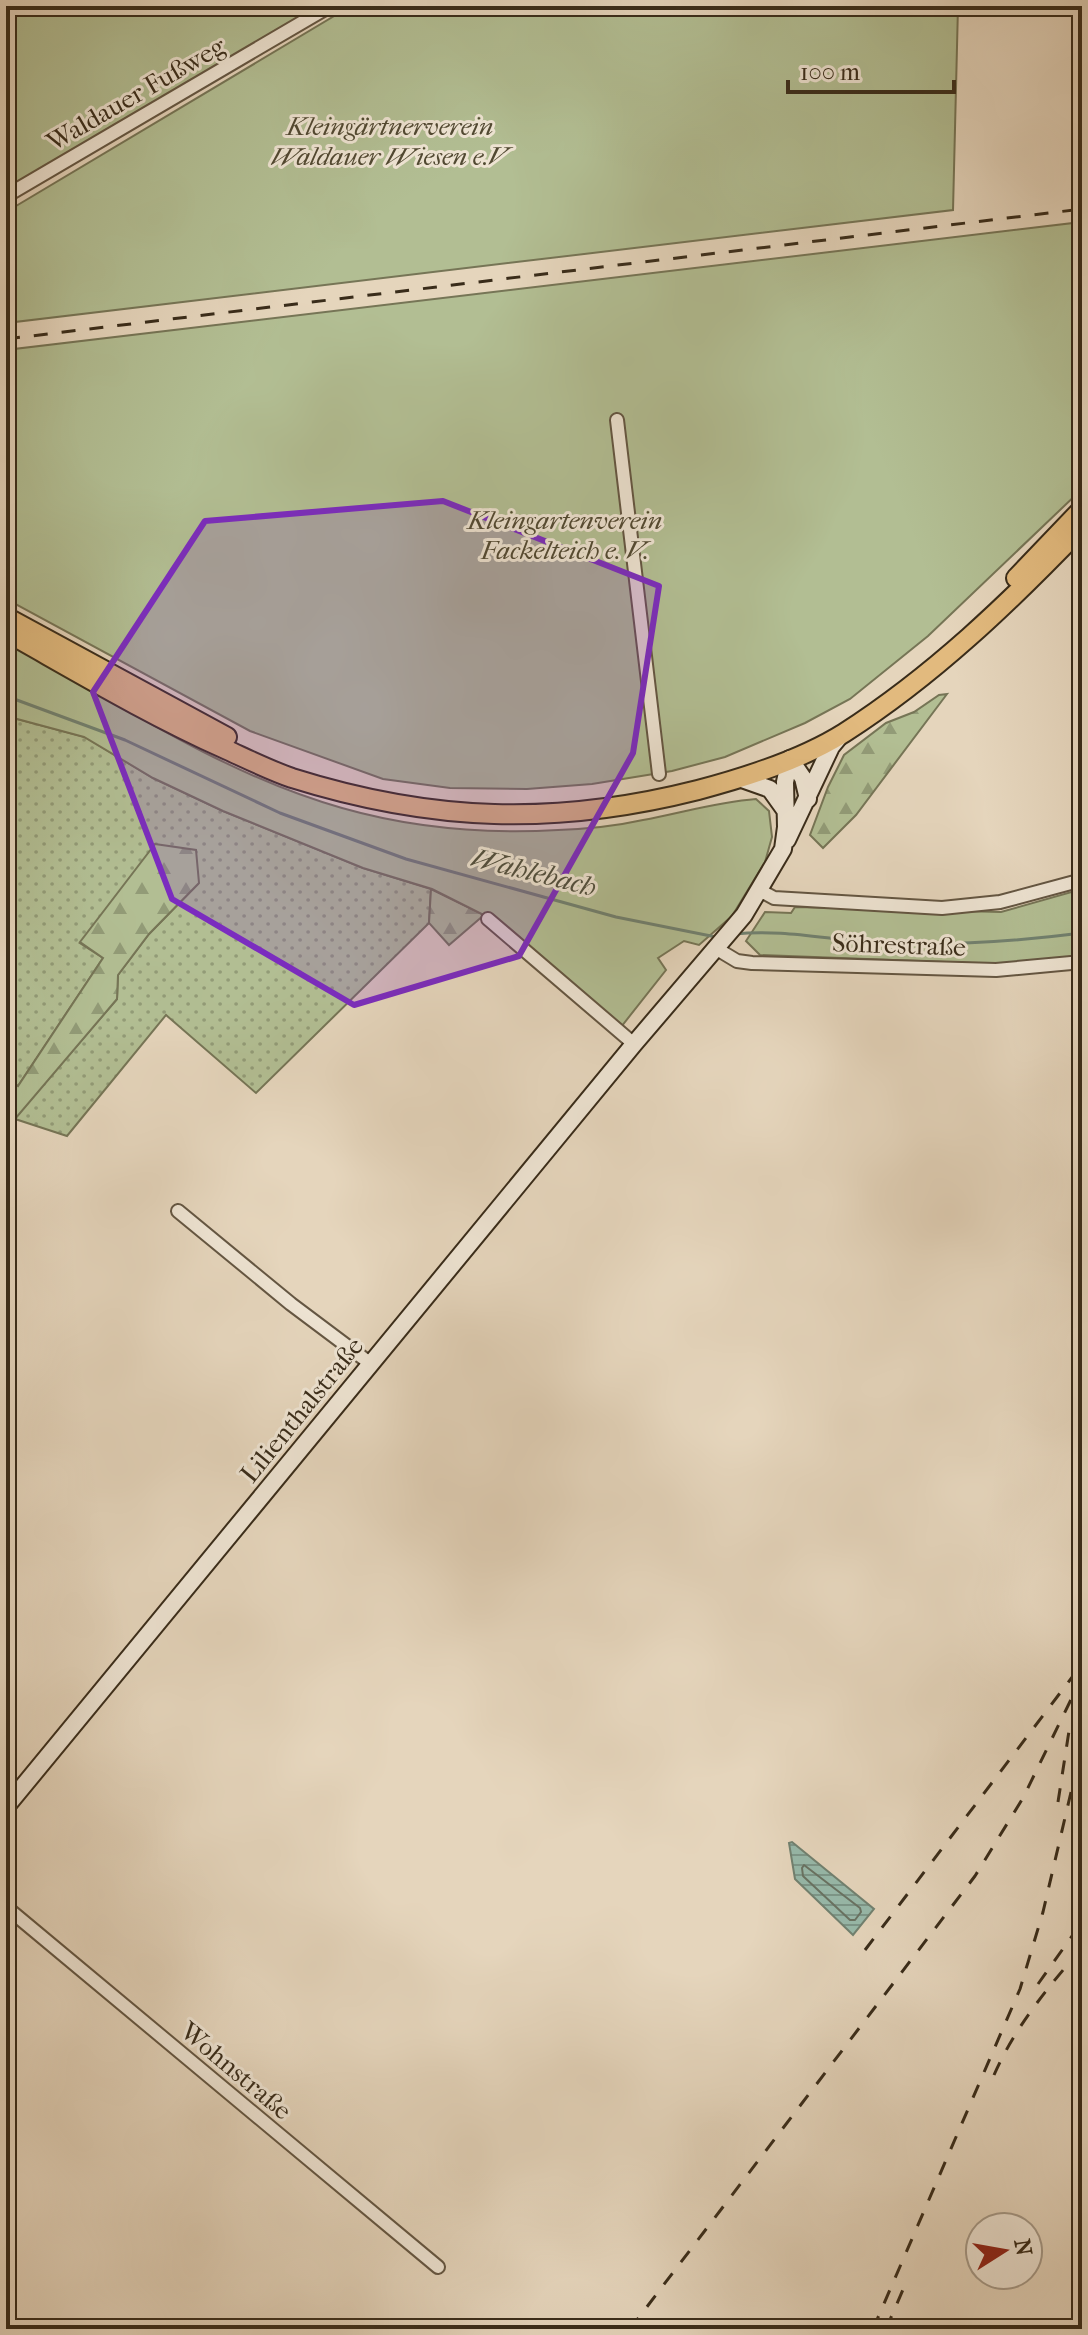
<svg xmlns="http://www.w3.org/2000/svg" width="1088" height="2335" viewBox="0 0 1088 2335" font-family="'IM FELL French Canon',serif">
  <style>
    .grass { fill: url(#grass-dots); stroke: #767556; stroke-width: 2 }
    .forest { fill: url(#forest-firs); stroke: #767556; stroke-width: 2 }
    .green { fill: #b2be93; stroke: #767556; stroke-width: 2 }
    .water { fill: url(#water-rules); stroke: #718170; stroke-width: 2 }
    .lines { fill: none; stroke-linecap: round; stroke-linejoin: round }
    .shore { stroke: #687262; stroke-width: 2 }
    .stream { stroke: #718170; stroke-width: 3 }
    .minor-casing { stroke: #645642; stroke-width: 16 }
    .secondary-casing { stroke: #392c1a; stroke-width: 20 }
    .primary-casing { stroke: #392c1a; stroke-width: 22 }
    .minor { stroke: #eee4d3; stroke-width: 12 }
    .secondary { stroke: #eee4d3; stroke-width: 16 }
    .primary { stroke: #e2ba7e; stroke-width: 18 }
    .rail { stroke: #392c1a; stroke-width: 3; stroke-dasharray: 14 14; stroke-linecap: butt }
    .marked { fill: #7b2cbf; fill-opacity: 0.2; stroke: #7b2cbf; stroke-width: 6; stroke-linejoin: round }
    .labels { text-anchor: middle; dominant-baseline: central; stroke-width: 6; stroke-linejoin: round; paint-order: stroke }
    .street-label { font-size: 26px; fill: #392c1a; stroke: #eee4d3 }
    .park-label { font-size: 26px; font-style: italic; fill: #514932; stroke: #eee4d3 }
    .water-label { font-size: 28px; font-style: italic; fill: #504f3e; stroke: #eee4d3 }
  </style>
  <defs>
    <pattern id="grass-dots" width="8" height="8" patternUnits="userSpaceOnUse" patternTransform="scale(2)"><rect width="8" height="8" fill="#b2be93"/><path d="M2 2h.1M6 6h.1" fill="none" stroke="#929b77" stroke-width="1.8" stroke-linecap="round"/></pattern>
    <pattern id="forest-firs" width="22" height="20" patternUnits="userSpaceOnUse" patternTransform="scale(2)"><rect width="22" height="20" fill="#b2be93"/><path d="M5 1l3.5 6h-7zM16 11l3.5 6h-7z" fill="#929b77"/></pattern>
    <pattern id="water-rules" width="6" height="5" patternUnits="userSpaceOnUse" patternTransform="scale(2)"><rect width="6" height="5" fill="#97b9aa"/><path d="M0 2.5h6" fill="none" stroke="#7c978a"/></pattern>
  </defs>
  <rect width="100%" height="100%" fill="#e5d5bc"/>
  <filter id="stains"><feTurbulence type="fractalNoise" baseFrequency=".0025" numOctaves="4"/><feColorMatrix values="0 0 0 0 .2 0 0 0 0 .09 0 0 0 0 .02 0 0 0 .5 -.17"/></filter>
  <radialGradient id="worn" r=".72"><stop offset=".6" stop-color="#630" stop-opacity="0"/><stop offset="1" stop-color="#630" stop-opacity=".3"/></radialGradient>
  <path class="grass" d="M 17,719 L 85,737 L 153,778 L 223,811 L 363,868 L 431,889 L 429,923 L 256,1093 L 166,1015 L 67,1136 L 15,1119 L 6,1129 L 6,1110 L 14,1119 L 117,999 L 118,975 L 149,934 L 199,883 L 80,943 L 103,958 L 18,1086 L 6,1078 L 6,749 L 11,747 L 6,727 Z"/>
  <path class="forest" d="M 947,694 L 856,815 L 823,848 L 810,835 L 828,787 L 844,755 L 886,723 L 914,712 L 939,695 Z
    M 155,844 L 196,850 L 199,883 L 149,934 L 118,975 L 117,999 L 15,1119 L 6,1110 L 6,1078 L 18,1086 L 103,958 L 80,942 Z
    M 431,889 L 484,915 L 449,945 L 429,923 Z"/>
  <path class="green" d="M 6,6 L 324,6 L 6,192 Z
    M 351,6 L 958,6 L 953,210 L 6,323 L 6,212 Z
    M 1082,222 L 1082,489 L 928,636 L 850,699 L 805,723 L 725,757 L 672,771 L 592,784 L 527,789 L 450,788 L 383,779 L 250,731 L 6,599 L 6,350 Z
    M 6,640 C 112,700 224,775 342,808 C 412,828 486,834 558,830 C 586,829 616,826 643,820 C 681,813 717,802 756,799 L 769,811 L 772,837 L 765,862 L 732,916 L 699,945 L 684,941 L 658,958 L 666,970 L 621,1027 L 484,915 L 432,889 L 363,868 L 223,811 L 153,778 L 84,737 L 6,716 Z
    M 1082,889 L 1082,956 L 998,964 L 760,955 L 746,941 L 765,912 L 791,913 L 795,907 L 1001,912 Z"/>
  <path class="water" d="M 792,1842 L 874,1909 L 853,1935 L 795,1879 L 789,1843 Z"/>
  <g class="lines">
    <path class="shore" d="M 804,1865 L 860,1908 L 861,1912 L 855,1920 L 850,1920 L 803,1876 L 802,1868 Z"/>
    <path class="stream" d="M 6,696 L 125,740 L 280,813 L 406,859 L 616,917 L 716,937
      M 735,934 C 779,929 825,939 869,942 C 940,947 1011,942 1082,933"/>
    <defs>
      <path id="minor" d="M 6,196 L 330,6
        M 617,420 L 659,774
        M 761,891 L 774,898 L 942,908 L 1000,902 L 1082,880
        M 488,919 L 634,1044
        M 717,949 L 737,961 L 752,963 L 996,970 L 1082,962
        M 178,1211 L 291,1304 L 371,1364
        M 6,1907 L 438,2267"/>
      <path id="secondary" d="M 790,759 L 803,778 L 808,799
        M 739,778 L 770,789 L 785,810
        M 787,840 L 831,747 L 840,736
        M 6,1807 L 634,1044 L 744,915 L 783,849 L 786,827 L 785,782 L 790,759"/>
      <path id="primary" d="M 1016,578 L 1082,509
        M 6,617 L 227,737
        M 6,632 C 79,673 149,715 225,749 C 247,759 269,770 292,778 C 432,822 556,826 698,790 C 747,777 801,760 844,733 C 933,676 1009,603 1082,527"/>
    </defs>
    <use href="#minor" class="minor-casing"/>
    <use href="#secondary" class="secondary-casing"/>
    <use href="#primary" class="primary-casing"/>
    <use href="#minor" class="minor"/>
    <use href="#secondary" class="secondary"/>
    <use href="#primary" class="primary"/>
    <path class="rail" d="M 6,339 L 1082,209
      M 1058,1802 L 1069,1731 L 1076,1708
      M 865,1950 L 1073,1676
      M 1038,1984 L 1082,1922
      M 994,2075 C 1015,2027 1048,1987 1082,1948
      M 630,2329 L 975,1876 L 1023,1798 L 1082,1677
      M 873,2329 L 1020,1989 L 1043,1912 L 1082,1745
      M 886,2329 L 905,2285"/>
  </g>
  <path class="marked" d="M 443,501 L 659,586 L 633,753 L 519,956 L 354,1005 L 172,899 L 93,692 L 205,521 Z"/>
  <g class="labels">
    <g class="street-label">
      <text transform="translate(136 94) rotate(-30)">Waldauer Fußweg</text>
      <text transform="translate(899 945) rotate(2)">Söhrestraße</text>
      <text transform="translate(302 1410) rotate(-51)">Lilienthalstraße</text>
      <text transform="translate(236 2071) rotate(40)">Wohnstraße</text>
    </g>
    <g class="park-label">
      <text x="390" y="126">Kleingärtnerverein<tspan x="390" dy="30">Waldauer Wiesen e.V</tspan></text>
      <text x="565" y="520">Kleingartenverein<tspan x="565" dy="30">Fackelteich e. V.</tspan></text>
    </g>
    <g class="water-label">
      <text transform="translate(534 872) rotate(14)">Wahlebach</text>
    </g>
  </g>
  <rect width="1088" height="2335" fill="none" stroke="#e5d5bc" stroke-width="32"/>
  <rect x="8" y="8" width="1072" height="2319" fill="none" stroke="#392c1a" stroke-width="4"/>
  <rect x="16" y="16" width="1056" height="2303" fill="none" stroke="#392c1a" stroke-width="2"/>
  <g transform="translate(1004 2251) rotate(79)"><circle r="38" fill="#eee4d3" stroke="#a69a89" stroke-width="2"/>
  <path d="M0-6L14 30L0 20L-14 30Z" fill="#8f2418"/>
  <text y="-12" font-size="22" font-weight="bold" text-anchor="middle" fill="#392c1a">N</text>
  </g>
  <path d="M788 80v12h166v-12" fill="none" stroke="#392c1a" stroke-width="4"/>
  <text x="800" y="80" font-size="24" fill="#392c1a" stroke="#eee4d3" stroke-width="6" paint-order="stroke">100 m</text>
  <rect width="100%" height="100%" filter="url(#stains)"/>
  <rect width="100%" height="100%" fill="url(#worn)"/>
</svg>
